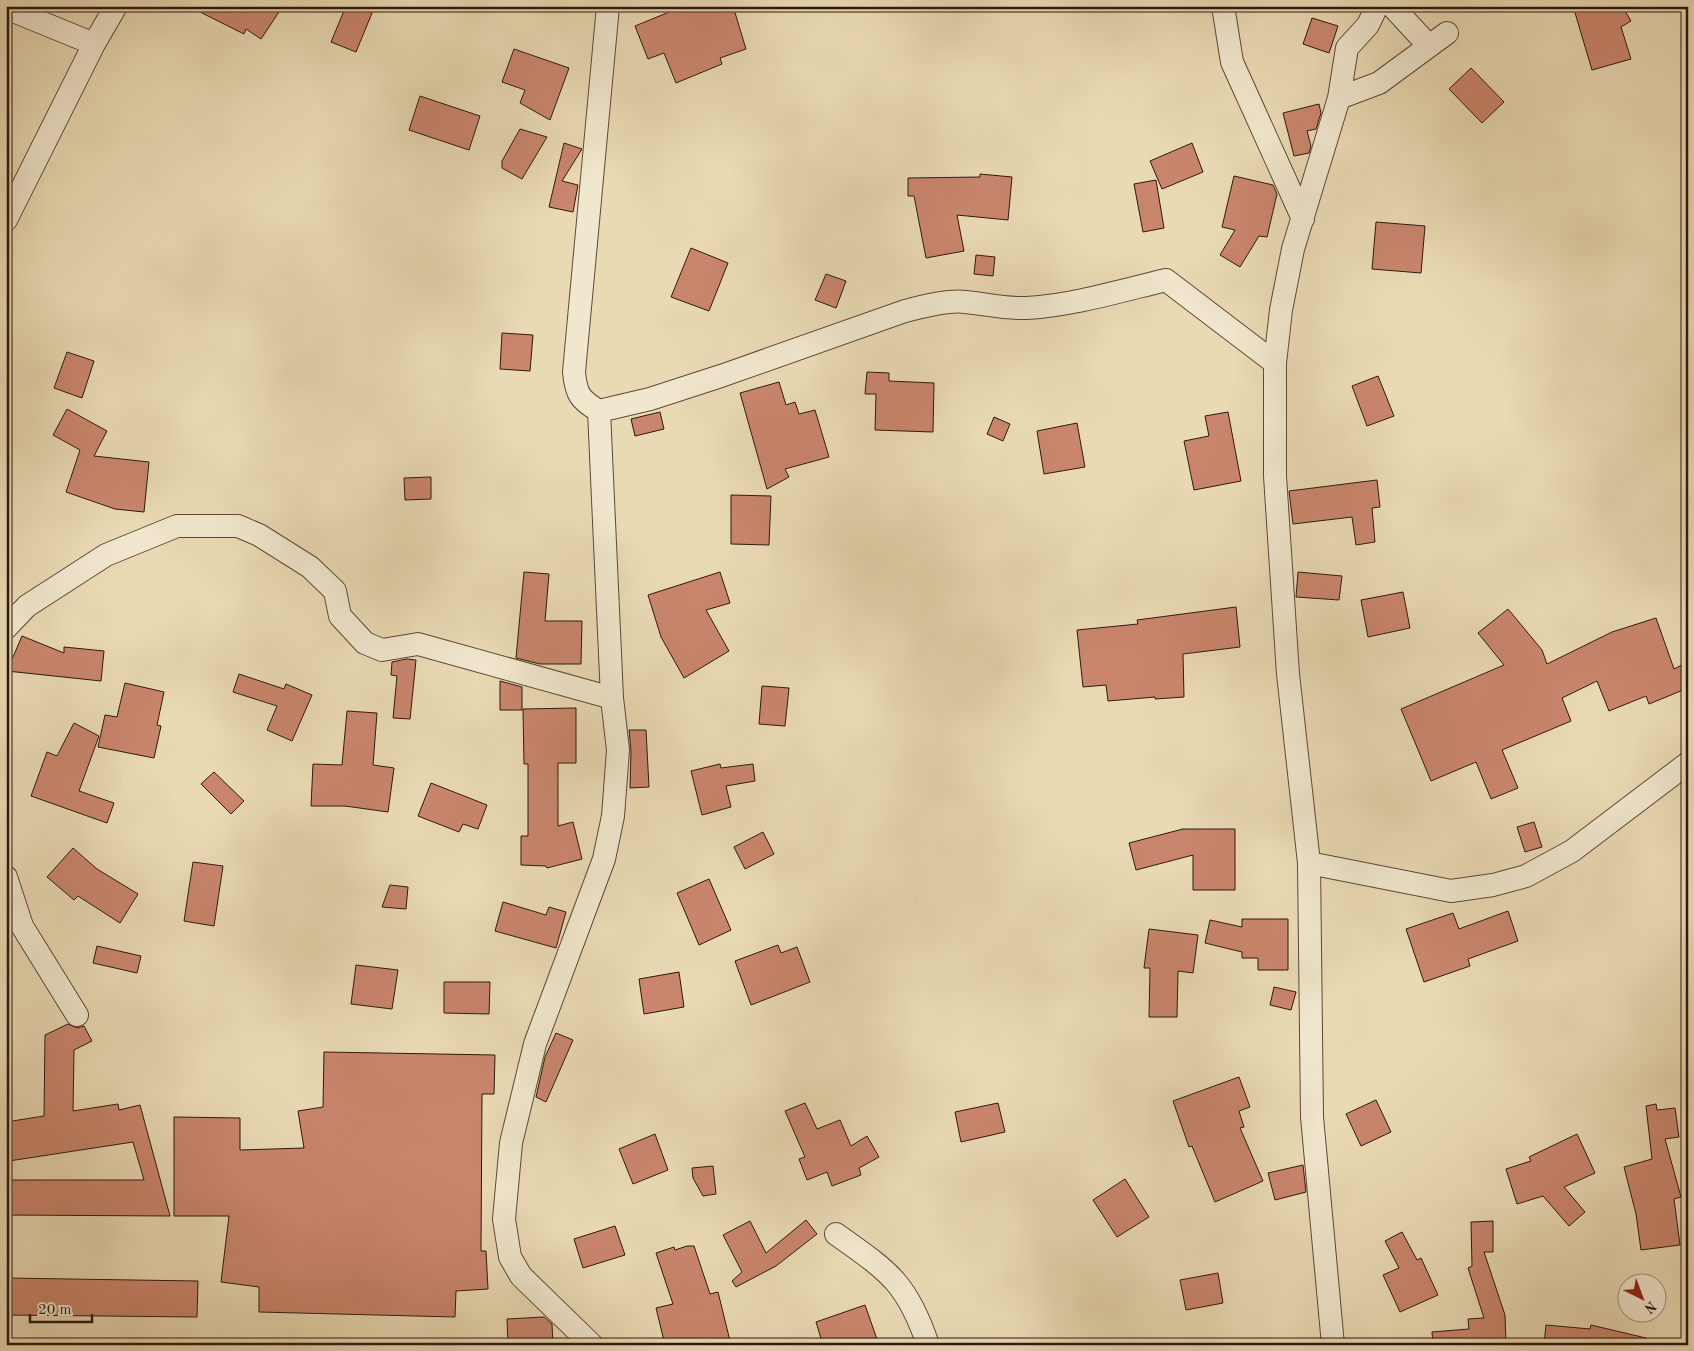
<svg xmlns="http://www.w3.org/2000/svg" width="1694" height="1351" viewBox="0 0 1694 1351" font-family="'Old Standard TT',serif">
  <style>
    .building { fill: #ca866d; stroke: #2d1810 }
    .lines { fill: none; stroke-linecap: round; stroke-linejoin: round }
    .street-casing { stroke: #5c4839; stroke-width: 24 }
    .street { stroke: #f1e7ce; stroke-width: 22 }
  </style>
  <rect width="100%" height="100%" fill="#eadab4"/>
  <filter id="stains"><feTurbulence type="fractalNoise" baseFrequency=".004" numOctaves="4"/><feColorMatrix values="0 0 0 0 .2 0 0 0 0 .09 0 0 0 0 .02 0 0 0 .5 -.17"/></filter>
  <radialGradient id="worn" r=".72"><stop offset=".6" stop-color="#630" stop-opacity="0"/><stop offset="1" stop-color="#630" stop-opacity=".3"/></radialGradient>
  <path class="building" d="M 188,6 L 283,6 L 261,39 L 246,29 L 244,34 Z
    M 346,6 L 355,6 L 372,13 L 356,52 L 331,42 Z
    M 684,6 L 733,6 L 746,49 L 720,58 L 722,64 L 676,83 L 664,53 L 648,59 L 635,26 Z
    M 1573,6 L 1622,6 L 1631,21 L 1621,27 L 1631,59 L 1592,70 Z
    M 1312,18 L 1338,26 L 1329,53 L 1303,44 Z
    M 514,49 L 569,68 L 550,120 L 520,103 L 525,90 L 502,82 Z
    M 1471,68 L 1504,102 L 1482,123 L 1449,89 Z
    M 420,96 L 480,116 L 469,150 L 409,130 Z
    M 1319,104 L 1321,113 L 1316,129 L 1307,131 L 1311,146 L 1309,153 L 1294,156 L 1283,113 Z
    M 520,129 L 547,137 L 522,179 L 502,168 L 502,161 Z
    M 564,143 L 582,149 L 562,181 L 578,185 L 573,212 L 549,207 Z
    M 1192,143 L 1203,172 L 1162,189 L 1150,161 Z
    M 980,174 L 1012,177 L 1008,220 L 957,215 L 964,251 L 926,258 L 914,196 L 908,196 L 908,178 L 980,177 Z
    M 1234,176 L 1273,185 L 1277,194 L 1267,237 L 1259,236 L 1240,267 L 1220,255 L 1235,230 L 1222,227 Z
    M 1156,180 L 1164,228 L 1143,232 L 1134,184 Z
    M 1376,222 L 1425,226 L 1421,273 L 1372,269 Z
    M 691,248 L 728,263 L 709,311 L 671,297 Z
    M 976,255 L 995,257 L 993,276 L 974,274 Z
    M 826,274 L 846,281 L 836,308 L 815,300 Z
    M 502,333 L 533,335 L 530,371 L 500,369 Z
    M 67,352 L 94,361 L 82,398 L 54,388 Z
    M 867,372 L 889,373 L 889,381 L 934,383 L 933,432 L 875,430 L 876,394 L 865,394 Z
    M 1378,376 L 1394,416 L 1367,426 L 1352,386 Z
    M 779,382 L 786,405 L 795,402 L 799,414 L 815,410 L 829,457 L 785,469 L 789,477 L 767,489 L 740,393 Z
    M 67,409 L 107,431 L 94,456 L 149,462 L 144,512 L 115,509 L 66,492 L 80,450 L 53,435 Z
    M 660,412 L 664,429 L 635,436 L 631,419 Z
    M 1228,412 L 1241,481 L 1194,490 L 1184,441 L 1209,436 L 1205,416 Z
    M 994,417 L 1010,424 L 1003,441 L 987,434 Z
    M 1077,423 L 1085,467 L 1044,474 L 1037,431 Z
    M 431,477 L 431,499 L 405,500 L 404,478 Z
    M 1377,480 L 1380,507 L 1372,508 L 1375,542 L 1356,545 L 1352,517 L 1293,524 L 1289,491 Z
    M 731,495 L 771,496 L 769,545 L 731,544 Z
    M 524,572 L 549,574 L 545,621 L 582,621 L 581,664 L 540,664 L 516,658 Z
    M 720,572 L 730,603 L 706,610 L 729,651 L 684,678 L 661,637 L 648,595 Z
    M 1298,572 L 1342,576 L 1339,600 L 1296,597 Z
    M 1403,592 L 1410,628 L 1368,637 L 1361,600 Z
    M 1236,607 L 1240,647 L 1183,654 L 1184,697 L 1155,699 L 1155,697 L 1108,701 L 1106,685 L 1083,687 L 1077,630 L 1138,624 L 1137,620 Z
    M 1508,609 L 1542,650 L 1547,664 L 1612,632 L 1656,618 L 1674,669 L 1688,662 L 1688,688 L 1649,704 L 1646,696 L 1609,711 L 1597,681 L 1562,698 L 1571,721 L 1502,750 L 1518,788 L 1491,799 L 1476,762 L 1431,781 L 1401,709 L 1504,665 L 1478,633 Z
    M 22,636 L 64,653 L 64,647 L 104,651 L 101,681 L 7,671 Z
    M 407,659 L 416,660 L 410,719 L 393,718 L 397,676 L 391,675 L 392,662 Z
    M 239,674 L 284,689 L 286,684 L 312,695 L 292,741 L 267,730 L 277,706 L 233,692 Z
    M 500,681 L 522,687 L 522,710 L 500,710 Z
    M 125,683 L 164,692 L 157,725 L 161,726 L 154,758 L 98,747 L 105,715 L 117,717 Z
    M 762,686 L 789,688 L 785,726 L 759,724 Z
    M 576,708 L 576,763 L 558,763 L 558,826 L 573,822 L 582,859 L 547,868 L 546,866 L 521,865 L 521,836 L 528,836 L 528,764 L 524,764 L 523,709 Z
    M 347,711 L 377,713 L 373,765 L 394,768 L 388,812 L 345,806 L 311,806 L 313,764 L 342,765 Z
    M 74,723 L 99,736 L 79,791 L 114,803 L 107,823 L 31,796 L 47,752 L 57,756 Z
    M 629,730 L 646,730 L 649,787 L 630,788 L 631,751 Z
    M 720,764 L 721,768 L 753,764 L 755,781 L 726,786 L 731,807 L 702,815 L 691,771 Z
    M 214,772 L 244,801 L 231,814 L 201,784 Z
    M 431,783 L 487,805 L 478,829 L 463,824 L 459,832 L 418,816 Z
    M 1534,822 L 1542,847 L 1525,852 L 1517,827 Z
    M 1183,829 L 1235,829 L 1235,890 L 1193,890 L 1193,855 L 1136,870 L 1129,843 Z
    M 763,832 L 774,854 L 745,869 L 734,847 Z
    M 73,848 L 97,869 L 138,894 L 120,923 L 78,896 L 74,900 L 47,877 Z
    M 193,862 L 223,866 L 214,926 L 184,921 Z
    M 709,879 L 731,930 L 699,945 L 677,893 Z
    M 390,885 L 408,887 L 406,909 L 382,907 Z
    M 503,902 L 546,915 L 549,907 L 566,912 L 556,948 L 495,931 Z
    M 1508,911 L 1518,941 L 1468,959 L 1470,966 L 1424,982 L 1406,929 L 1453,913 L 1459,929 Z
    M 1242,919 L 1288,919 L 1288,970 L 1258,970 L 1258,958 L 1242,958 L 1242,952 L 1205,943 L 1210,920 L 1242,927 Z
    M 1149,929 L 1198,935 L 1193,973 L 1178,971 L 1177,1017 L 1149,1017 L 1150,968 L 1144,968 Z
    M 778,945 L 781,953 L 797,947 L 810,982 L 751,1005 L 735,961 Z
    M 97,946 L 141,956 L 137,973 L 93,963 Z
    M 356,965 L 398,970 L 392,1009 L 351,1004 Z
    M 679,972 L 684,1007 L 644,1014 L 639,979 Z
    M 444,982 L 490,982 L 489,1014 L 444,1013 Z
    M 1274,987 L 1296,992 L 1291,1010 L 1270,1005 Z
    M 68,1024 L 77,1028 L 84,1026 L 92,1041 L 74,1050 L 73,1111 L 118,1104 L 119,1110 L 140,1105 L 170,1216 L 6,1215 L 6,1180 L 144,1180 L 133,1142 L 9,1161 L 6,1122 L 44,1116 L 45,1035 Z
    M 556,1033 L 573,1040 L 546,1102 L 536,1097 L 545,1057 Z
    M 324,1052 L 495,1055 L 494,1094 L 482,1094 L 481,1251 L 486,1251 L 488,1289 L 456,1291 L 455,1317 L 259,1312 L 259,1287 L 221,1282 L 229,1216 L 174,1216 L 174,1117 L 240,1118 L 240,1150 L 304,1148 L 298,1111 L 323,1107 Z
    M 1239,1077 L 1250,1107 L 1239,1111 L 1244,1127 L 1240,1128 L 1263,1181 L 1215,1202 L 1192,1146 L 1189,1147 L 1173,1101 Z
    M 1376,1100 L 1391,1132 L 1361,1146 L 1346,1114 Z
    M 805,1103 L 817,1129 L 840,1120 L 851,1146 L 867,1136 L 879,1157 L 859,1168 L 861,1175 L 832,1186 L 827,1172 L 807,1180 L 799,1159 L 805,1157 L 785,1111 Z
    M 998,1103 L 1005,1132 L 961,1142 L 955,1112 Z
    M 1656,1104 L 1657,1110 L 1675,1108 L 1679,1137 L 1665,1139 L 1681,1197 L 1674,1199 L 1680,1245 L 1641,1250 L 1636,1214 L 1624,1167 L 1652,1159 L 1646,1106 Z
    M 655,1134 L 668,1170 L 633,1184 L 619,1149 Z
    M 1577,1134 L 1595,1173 L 1564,1187 L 1585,1212 L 1569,1226 L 1543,1196 L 1517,1204 L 1506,1169 L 1531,1161 L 1529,1157 Z
    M 1303,1165 L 1306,1192 L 1275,1200 L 1268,1173 Z
    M 713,1166 L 716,1194 L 703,1196 L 693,1178 L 692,1168 Z
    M 1125,1179 L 1149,1217 L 1117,1237 L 1093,1200 Z
    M 806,1220 L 817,1234 L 776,1266 L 736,1287 L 732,1281 L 742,1272 L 723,1235 L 750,1221 L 766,1253 Z
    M 1493,1221 L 1493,1252 L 1484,1252 L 1505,1315 L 1506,1345 L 1433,1345 L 1432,1332 L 1469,1329 L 1468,1319 L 1484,1318 L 1468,1268 L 1472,1266 L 1471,1222 Z
    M 615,1226 L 625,1255 L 583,1268 L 574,1239 Z
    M 1402,1232 L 1417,1260 L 1421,1258 L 1438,1295 L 1400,1312 L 1383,1275 L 1399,1268 L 1385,1241 Z
    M 687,1246 L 694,1246 L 710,1294 L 718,1292 L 731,1345 L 665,1345 L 656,1308 L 673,1304 L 656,1253 L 674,1247 L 675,1250 Z
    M 1218,1273 L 1223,1303 L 1186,1310 L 1180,1280 Z
    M 6,1278 L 198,1281 L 197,1317 L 6,1315 Z
    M 865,1305 L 879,1345 L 823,1345 L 816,1322 Z
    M 544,1317 L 552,1324 L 553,1345 L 508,1345 L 507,1319 Z
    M 1546,1325 L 1590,1329 L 1591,1325 L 1646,1338 L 1645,1345 L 1544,1345 Z"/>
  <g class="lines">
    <defs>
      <path id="street" d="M 1223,6 L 1232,62 L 1303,219
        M 1392,6 L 1429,46
        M 6,8 L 94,44
        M 1339,98 L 1347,48 L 1368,25 L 1377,6
        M 6,220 L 94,44 L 116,6
        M 599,411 L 650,399 L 721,376 L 905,311 C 925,306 945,300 966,302 C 986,304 1006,309 1027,308 C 1074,305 1120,291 1166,280 L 1275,363
        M 6,628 L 27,606 L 106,555 L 177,526 L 238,526 L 259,535 L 310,567 L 335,591 L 340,616 L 365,643 L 382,650 L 418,644 L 612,698
        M 1309,863 L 1451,891 L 1493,885 L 1526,876 L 1572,851 L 1688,763
        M 6,877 L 22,926 L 77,1015
        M 836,1234 C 888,1271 907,1282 928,1345
        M 592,1345 L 521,1276 L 510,1257 L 504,1219 L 511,1143 L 535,1044 L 604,859 L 613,816 L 618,750 L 612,698 L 599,411 C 580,400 576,394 574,372 L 608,6
        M 1333,1345 L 1312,1117 L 1309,863 L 1288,674 L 1275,476 L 1275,363 L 1281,310 L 1293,249 L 1339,98 L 1379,83 L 1447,33"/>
    </defs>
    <use href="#street" class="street-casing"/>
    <use href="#street" class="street"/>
  </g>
  <rect width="1694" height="1351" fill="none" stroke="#eadab4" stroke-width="25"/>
  <rect x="8" y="8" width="1679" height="1336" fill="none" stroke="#2d1810" stroke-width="2.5"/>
  <rect x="12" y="12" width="1669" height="1326" fill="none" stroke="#2d1810"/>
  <g transform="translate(1642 1298) rotate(138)"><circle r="24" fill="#f1e7ce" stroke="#a39482"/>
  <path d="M0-4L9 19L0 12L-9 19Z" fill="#8f2418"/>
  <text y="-8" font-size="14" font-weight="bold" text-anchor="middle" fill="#2d1810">N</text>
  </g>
  <path d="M30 1314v8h62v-8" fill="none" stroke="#2d1810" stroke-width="2.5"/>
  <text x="38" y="1314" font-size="15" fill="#2d1810" stroke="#f1e7ce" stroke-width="4" paint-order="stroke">20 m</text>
  <rect width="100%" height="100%" filter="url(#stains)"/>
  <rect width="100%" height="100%" fill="url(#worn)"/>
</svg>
